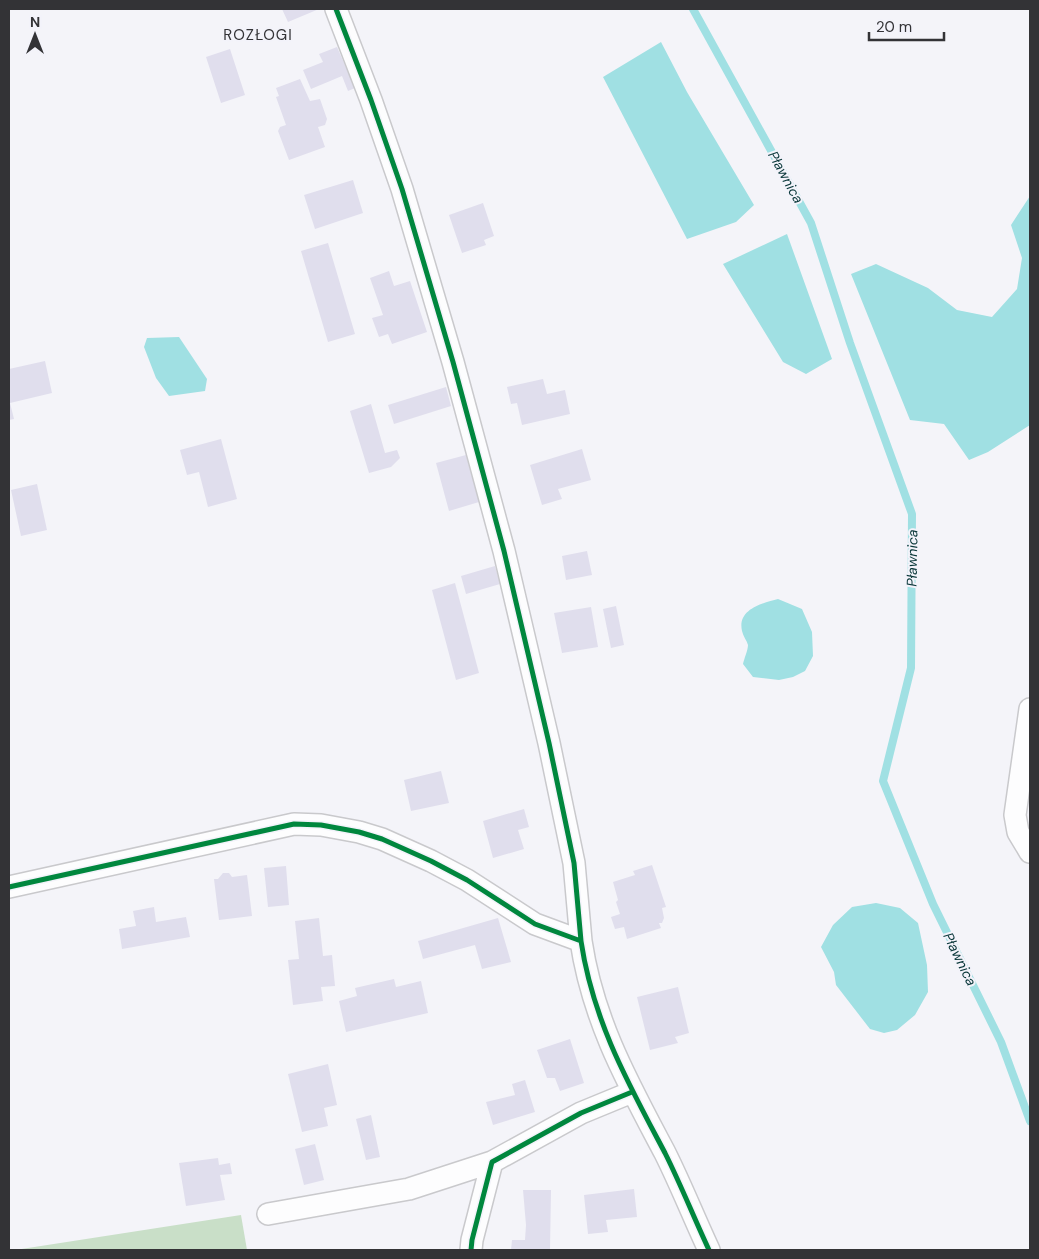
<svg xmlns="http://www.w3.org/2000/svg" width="1039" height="1259" viewBox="0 0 1039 1259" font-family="'DM Sans',sans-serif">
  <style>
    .green { fill: #c9dfc8 }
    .water { fill: #a0e0e3 }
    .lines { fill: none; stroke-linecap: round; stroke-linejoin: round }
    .stream { stroke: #a0e0e3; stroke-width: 8 }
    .building { fill: #e0deed }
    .street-casing { stroke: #c9c9cc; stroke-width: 24 }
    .street { stroke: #fdfdfe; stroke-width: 21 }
    .cycleway-casing { stroke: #f3f3fa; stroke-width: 8 }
    .cycleway { stroke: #00873e; stroke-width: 5 }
    .labels { text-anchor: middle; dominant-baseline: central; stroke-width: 4; stroke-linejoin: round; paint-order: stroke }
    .water-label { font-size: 14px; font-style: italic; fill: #083638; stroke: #f3f3fa }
    .quarter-label { font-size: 15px; letter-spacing: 1px; fill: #333336; stroke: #f3f3fa }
  </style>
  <rect width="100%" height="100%" fill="#f4f4f9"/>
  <path class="green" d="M 241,1215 L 247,1250 L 15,1250 Z"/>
  <path class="water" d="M 661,42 L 687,92 L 754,205 L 736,222 L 687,239 L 603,77 Z
    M 1030,196 L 1030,425 L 988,452 L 969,460 L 944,424 L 910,420 L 851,274 L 876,264 L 928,288 L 957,310 L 992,317 L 1017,289 L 1022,258 L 1011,225 Z
    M 787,234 L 832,359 L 806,374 L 783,362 L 723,264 Z
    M 179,337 L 207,379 L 205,391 L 169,396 L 156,378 L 144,347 L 147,338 Z
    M 778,599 L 802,609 L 812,632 L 813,656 L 805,671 L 793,677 L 779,680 L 753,677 L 743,664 C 744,659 748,650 748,645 C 747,641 743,636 742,631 C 737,609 763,603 778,599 Z
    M 876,903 L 900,908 L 918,923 L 927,965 L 928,992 L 915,1015 L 897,1030 L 884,1033 L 870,1029 L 836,985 L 834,972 L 821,947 L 833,925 L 852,907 Z"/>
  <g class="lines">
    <path class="stream" d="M 693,9 L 811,223 L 850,343 L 912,514 L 911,668 L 883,781 L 933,904 L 1001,1042 L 1030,1121"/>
  </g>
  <path class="building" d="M 282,9 L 319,9 L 288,22 Z
    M 337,47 L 355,88 L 348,91 L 342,76 L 311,89 L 303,70 L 323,62 L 319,54 Z
    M 230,49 L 245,95 L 221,103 L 206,57 Z
    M 300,79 L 310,101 L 320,99 L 327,119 L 325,125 L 318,127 L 325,147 L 289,160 L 278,131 L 280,127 L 286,125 L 276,97 L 279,96 L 276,88 Z
    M 353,180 L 363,213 L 315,229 L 304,195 Z
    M 483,203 L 494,236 L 484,240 L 486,245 L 462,253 L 449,215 Z
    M 328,243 L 355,334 L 328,342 L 301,251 Z
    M 389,271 L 394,286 L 410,281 L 427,332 L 392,344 L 388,334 L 379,337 L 372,318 L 383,315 L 370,278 Z
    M 45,361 L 52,393 L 10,403 L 14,419 L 9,420 L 9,369 Z
    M 543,379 L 547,394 L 565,390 L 570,414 L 522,425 L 517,403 L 511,404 L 507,387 Z
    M 446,387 L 451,406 L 394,424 L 388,405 Z
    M 371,404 L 385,453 L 397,450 L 400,458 L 391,467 L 369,473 L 350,411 Z
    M 221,439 L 237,499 L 208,507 L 199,472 L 187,475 L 180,450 Z
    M 582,449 L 591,480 L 558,489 L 562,499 L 542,505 L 530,465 Z
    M 466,455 L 479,502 L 449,511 L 436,463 Z
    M 37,484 L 47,530 L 21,536 L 11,490 Z
    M 587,551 L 592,575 L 566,580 L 562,556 Z
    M 495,566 L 500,584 L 466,594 L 461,576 Z
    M 455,583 L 479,673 L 456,680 L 432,590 Z
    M 616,606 L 624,645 L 611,648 L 603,609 Z
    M 591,607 L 598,647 L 562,653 L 554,613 Z
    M 441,771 L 449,803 L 411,811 L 404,780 Z
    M 524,809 L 529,827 L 518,830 L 524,849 L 493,858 L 483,821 Z
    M 652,865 L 666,907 L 662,908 L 664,918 L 662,923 L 659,923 L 661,928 L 627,939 L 624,927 L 615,929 L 611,917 L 620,914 L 616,902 L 618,900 L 613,882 L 635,875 L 633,871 Z
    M 286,866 L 289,905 L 268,907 L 264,868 Z
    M 223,873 L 229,873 L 232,877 L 247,875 L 252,916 L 219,920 L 214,879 L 218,879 Z
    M 154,907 L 156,922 L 186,917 L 190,937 L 122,949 L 119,929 L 136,926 L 133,911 Z
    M 319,918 L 323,956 L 332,955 L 335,986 L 321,987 L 323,1001 L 293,1005 L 288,960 L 299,959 L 295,921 Z
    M 498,918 L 511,962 L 482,969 L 475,945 L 423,959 L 418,941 Z
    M 394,979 L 396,987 L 421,981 L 428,1013 L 346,1032 L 339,1001 L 357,996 L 355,988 Z
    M 678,987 L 689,1033 L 675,1037 L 678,1043 L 650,1050 L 637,997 Z
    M 570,1039 L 584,1083 L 560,1091 L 555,1078 L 547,1078 L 537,1050 Z
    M 328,1064 L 337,1105 L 324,1108 L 328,1126 L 302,1132 L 288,1074 Z
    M 525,1080 L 535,1112 L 493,1125 L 486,1102 L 515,1095 L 512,1084 Z
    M 371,1115 L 380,1157 L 366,1160 L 356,1119 Z
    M 315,1144 L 324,1180 L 304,1185 L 295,1149 Z
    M 218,1158 L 219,1165 L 230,1163 L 232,1174 L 220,1175 L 225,1200 L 186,1206 L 179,1163 Z
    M 634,1189 L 637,1217 L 606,1220 L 608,1232 L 588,1234 L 584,1195 Z
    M 523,1190 L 551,1190 L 550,1250 L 511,1250 L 512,1240 L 525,1240 L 526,1225 Z"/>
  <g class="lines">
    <defs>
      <path id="street" d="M 336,9 L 371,100 L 402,189 L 453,362 L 504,551 L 549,743 L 574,863 L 581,941
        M 1030,709 L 1015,815 L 1018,832 L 1030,852
        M 9,887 L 294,824 L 321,825 L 359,832 L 382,839 L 431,861 L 467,880 L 535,924 L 581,941 C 593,1021 628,1083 665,1153 C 681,1185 694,1218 709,1250
        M 268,1214 L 409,1189 L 492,1162
        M 471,1250 L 472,1240 L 492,1162 L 581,1113 L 632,1092"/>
    </defs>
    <use href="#street" class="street-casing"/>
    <use href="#street" class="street"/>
    <defs>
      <path id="cycleway" d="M 336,9 L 371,100 L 402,189 L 453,362 L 504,551 L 549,743 L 574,863 L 581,941
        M 9,887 L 294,824 L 321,825 L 359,832 L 382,839 L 431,861 L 467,880 L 535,924 L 581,941 C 593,1021 628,1083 665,1153 C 681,1185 694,1218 709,1250
        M 471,1250 L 472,1240 L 492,1162 L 581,1113 L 632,1092"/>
    </defs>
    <use href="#cycleway" class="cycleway-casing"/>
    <use href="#cycleway" class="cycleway"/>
  </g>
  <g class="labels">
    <g class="water-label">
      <text transform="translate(786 177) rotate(61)">Pławnica</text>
      <text transform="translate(912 558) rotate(-89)">Pławnica</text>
      <text transform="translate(960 959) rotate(64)">Pławnica</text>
    </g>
    <g class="quarter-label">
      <text x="258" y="35">ROZŁOGI</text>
    </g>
  </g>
  <rect width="1039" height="1259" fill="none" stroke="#333336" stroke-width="20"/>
  <g transform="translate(35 35)" stroke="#f3f3fa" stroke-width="4" paint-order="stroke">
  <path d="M0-4L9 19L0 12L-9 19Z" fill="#333336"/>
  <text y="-8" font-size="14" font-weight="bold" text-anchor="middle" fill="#333336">N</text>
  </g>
  <path d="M869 32v8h75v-8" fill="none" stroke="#333336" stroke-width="2.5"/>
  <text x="876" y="32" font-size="15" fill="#333336" stroke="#f3f3fa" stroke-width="4" paint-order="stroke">20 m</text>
</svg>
